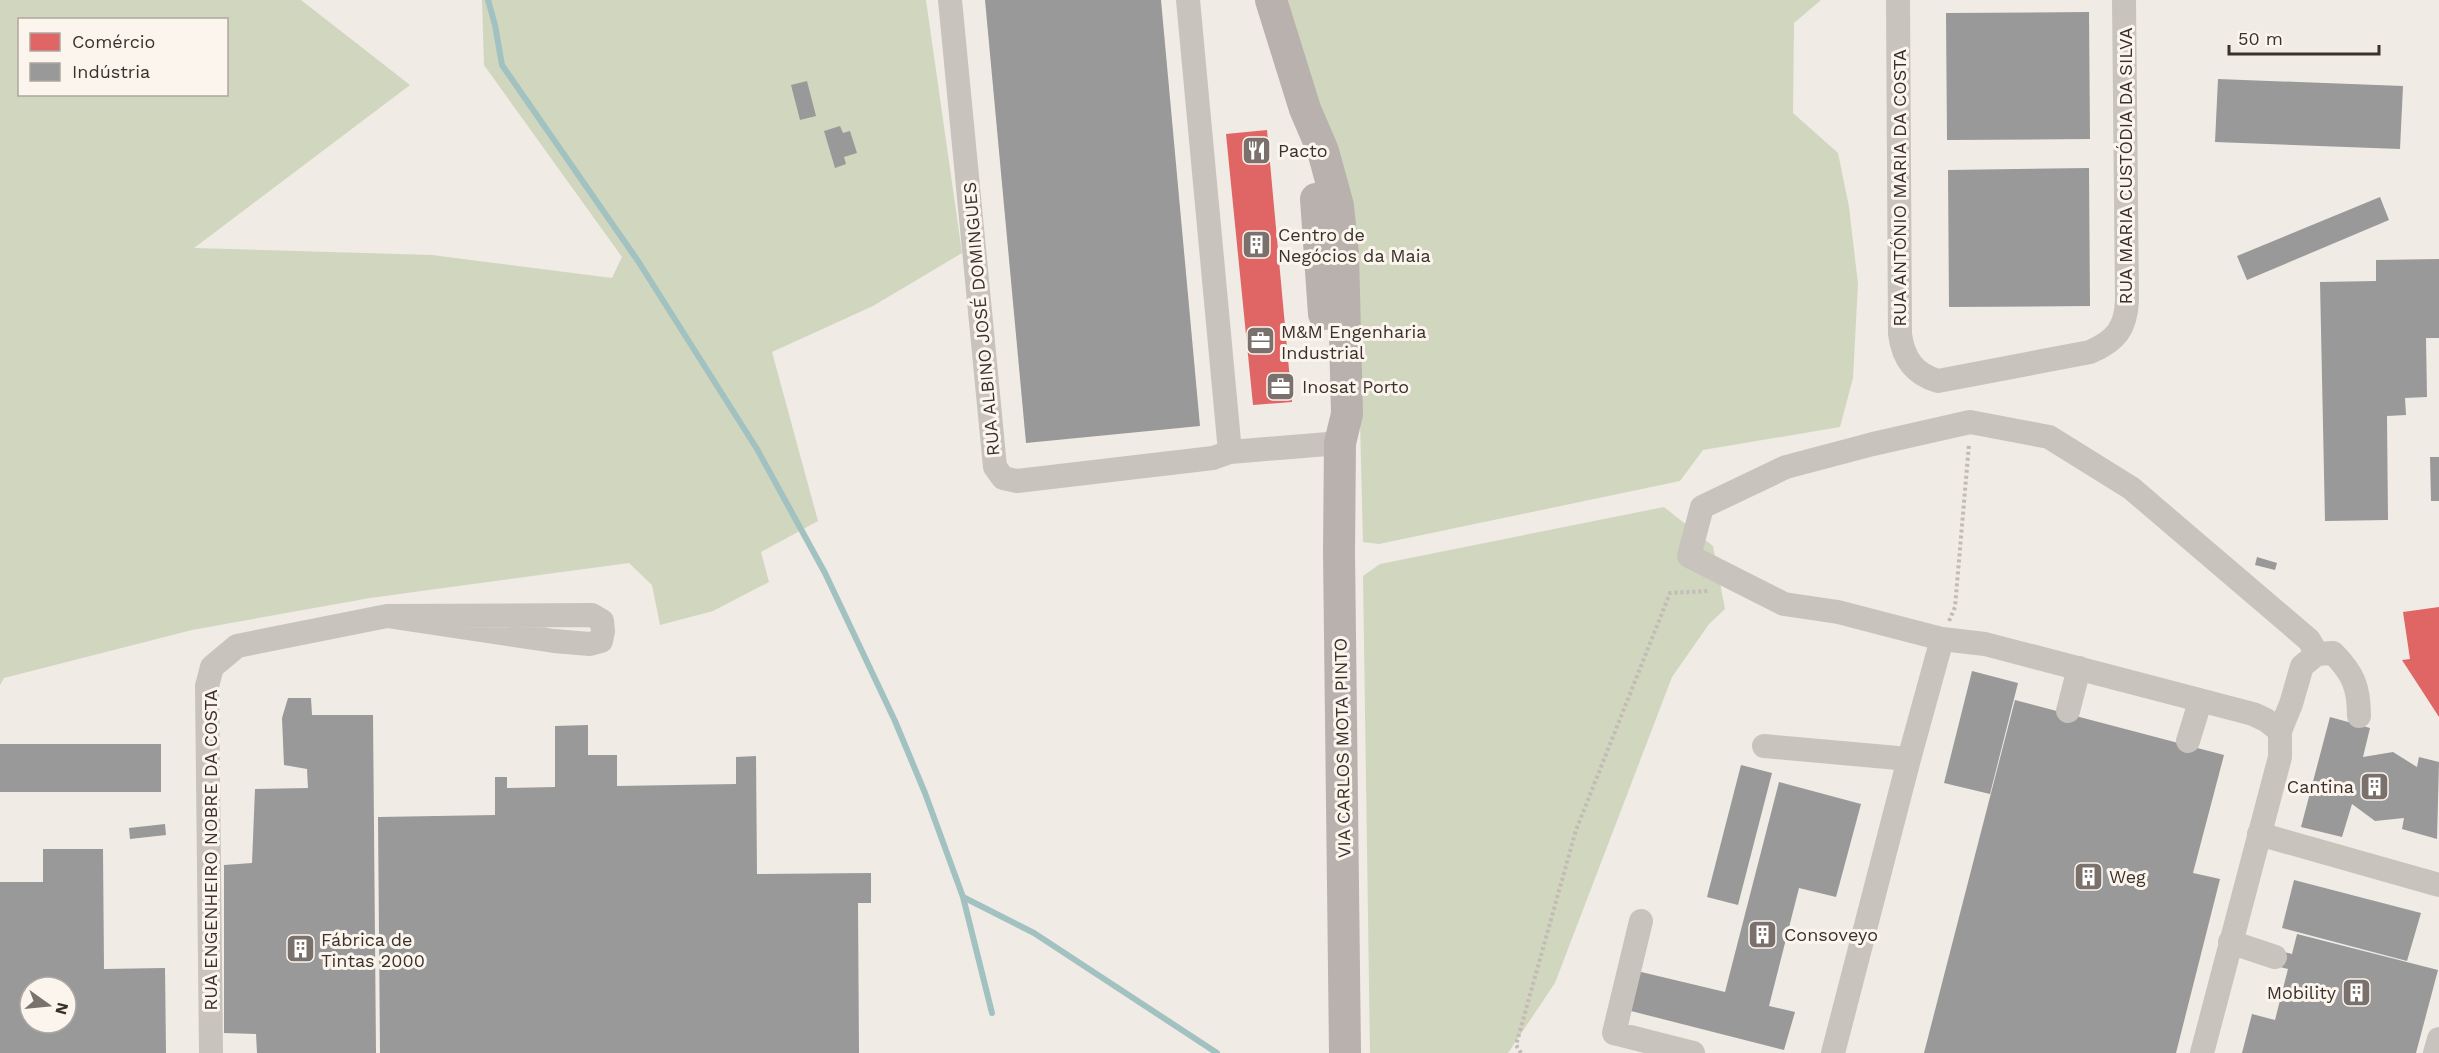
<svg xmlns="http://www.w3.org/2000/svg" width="2439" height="1053" viewBox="0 0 2439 1053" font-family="'Work Sans',sans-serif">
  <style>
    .green { fill: #d1d6bf; fill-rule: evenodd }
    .shops { fill: #e06666 }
    .industry { fill: #999; fill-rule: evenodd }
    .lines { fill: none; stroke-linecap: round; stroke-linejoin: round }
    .stream { stroke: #a1c2c1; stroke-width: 6 }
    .path { stroke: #c2bbb6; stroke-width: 4; stroke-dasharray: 3 3; stroke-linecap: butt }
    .minor { stroke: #c9c3be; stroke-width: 24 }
    .major { stroke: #b8b1ad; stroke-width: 32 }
    .labels { text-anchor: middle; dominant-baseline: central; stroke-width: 6; stroke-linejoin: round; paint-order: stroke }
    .poi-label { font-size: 18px; fill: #3b302b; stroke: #fbf5ee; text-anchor: start }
    .street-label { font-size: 18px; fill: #3b302b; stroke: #fbf5ee }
  </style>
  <rect width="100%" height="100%" fill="#f0ebe5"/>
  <path class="green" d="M 0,0 L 301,0 L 410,85 L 194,248 L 432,255 L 612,278 L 622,257 L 484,65 L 482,0 L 926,0 L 962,253 L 873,306 L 772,352 L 818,521 L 761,552 L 769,582 L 713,611 L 660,625 L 652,585 L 629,563 L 370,598 L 192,630 L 4,678 L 0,685 ZM 20,20 L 226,20 L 226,94 L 20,94 Z
    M 1286,0 L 1821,0 L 1794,23 L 1793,113 L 1838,153 L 1849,207 L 1858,284 L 1853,378 L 1840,427 L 1703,450 L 1680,481 L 1379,544 L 1363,542 L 1355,218 Z
    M 1664,507 L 1713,546 L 1725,609 L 1709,624 L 1672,677 L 1555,983 L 1508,1053 L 1370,1053 L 1363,576 L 1380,564 Z"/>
  <path class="shops" d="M 1267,130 L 1292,402 L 1253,405 L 1226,134 Z
    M 2439,607 L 2439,717 L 2402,660 L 2410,659 L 2403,612 Z"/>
  <path class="industry" d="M 985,0 L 1161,0 L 1200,426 L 1026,443 Z
    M 2089,12 L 2090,139 L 1947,140 L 1946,13 Z
    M 2218,79 L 2403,86 L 2400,149 L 2215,142 Z
    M 807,81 L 816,116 L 800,120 L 791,85 Z
    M 840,126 L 843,133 L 850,131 L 857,153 L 844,157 L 846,164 L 835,168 L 824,131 Z
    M 2089,168 L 2090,306 L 1949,307 L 1948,170 Z
    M 2380,197 L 2389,220 L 2247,280 L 2237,256 Z
    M 2439,259 L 2439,338 L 2426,338 L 2427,397 L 2405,398 L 2406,415 L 2387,416 L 2388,520 L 2325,521 L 2320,282 L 2376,281 L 2376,260 Z
    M 2430,457 L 2439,457 L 2439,501 L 2431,501 Z
    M 2257,557 L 2277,563 L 2275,570 L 2255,565 Z
    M 1972,671 L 2018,683 L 1990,794 L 1944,783 Z
    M 288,698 L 311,698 L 312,715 L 373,715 L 376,1053 L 257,1053 L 256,1034 L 224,1033 L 224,865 L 252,863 L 255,789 L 308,788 L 307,769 L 284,765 L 282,718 Z
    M 2015,700 L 2224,755 L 2193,873 L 2220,879 L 2176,1053 L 1924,1053 Z
    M 2330,717 L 2370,728 L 2363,757 L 2393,752 L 2417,767 L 2419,757 L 2439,762 L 2437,839 L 2402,829 L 2404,818 L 2375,821 L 2352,804 L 2342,837 L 2301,827 Z
    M 588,725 L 588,755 L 617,755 L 617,786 L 736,784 L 736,757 L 756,756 L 757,874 L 871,873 L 871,903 L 858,903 L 859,1053 L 380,1053 L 378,817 L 495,815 L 495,777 L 507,777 L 507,788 L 555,787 L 555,726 Z
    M 0,744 L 161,744 L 161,792 L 0,792 Z
    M 1741,765 L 1772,773 L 1738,905 L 1707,897 Z
    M 1779,782 L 1861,804 L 1836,897 L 1799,888 L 1769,1006 L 1795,1012 L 1784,1050 L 1627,1010 L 1637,971 L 1725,992 Z
    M 165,824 L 166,835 L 130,839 L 129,828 Z
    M 43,849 L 103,849 L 104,969 L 165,968 L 166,1053 L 0,1053 L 0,882 L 43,882 ZM 30,987 L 66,987 L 66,1023 L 30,1023 Z
    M 2294,880 L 2421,913 L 2407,961 L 2282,928 Z
    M 2297,934 L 2438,970 L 2416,1053 L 2242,1053 L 2252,1014 L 2275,1020 L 2288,969 L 2276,966 L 2280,951 L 2292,954 Z"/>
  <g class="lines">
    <path class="stream" d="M 488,0 L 495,25 L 502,65 L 638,261 L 757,449 L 825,573 L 895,721 L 925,793 L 963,897 L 1034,933 L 1217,1053
      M 963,897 L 992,1013"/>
    <path class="path" d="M 1949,621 L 1955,607 L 1969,444
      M 1521,1053 L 1516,1045 L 1576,830 L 1670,593 L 1709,591"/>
    <path class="minor" d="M 950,0 L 995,467 L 1003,478 L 1017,481 L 1213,458 L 1230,452 L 1340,443
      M 1188,0 L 1230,452
      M 1898,0 L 1900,334 C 1903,358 1914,374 1938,381 L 2090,352 C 2116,341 2126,328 2127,300 L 2124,0
      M 1942,639 L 1838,612 L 1784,604 L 1689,556 L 1702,507 L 1786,467 L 1873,444 L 1970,422 L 2049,437 L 2131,488 L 2309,640 L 2317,654
      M 2068,711 L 2079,668
      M 2280,731 L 2291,704 L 2302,666 L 2317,654 L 2333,653 C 2353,673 2359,687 2359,716
      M 2188,741 L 2200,702
      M 1764,746 L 1909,759
      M 2259,834 L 2439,885
      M 1641,921 L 1614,1033 L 1693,1053
      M 2230,942 L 2275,957
      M 211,1053 L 207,686 L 212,667 L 237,646 L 387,616 L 592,615 L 602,621 L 603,631 L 601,641 L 590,644 L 554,641 L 387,616
      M 1833,1053 L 1909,759 L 1942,639 L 1985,644 L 2253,714 L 2266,720 L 2280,731 L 2280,757 L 2202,1053
      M 2435,1053 L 2439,1039"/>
    <path class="major" d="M 1271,0 L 1305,109 L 1323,151 L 1338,206 L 1343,254 L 1347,414 L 1340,443 L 1339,552 L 1345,1053
      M 1316,199 L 1324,314"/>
  </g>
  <defs>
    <symbol id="restaurant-square" viewBox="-11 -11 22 22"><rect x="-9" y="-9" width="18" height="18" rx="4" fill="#7a716c" stroke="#fbf5ee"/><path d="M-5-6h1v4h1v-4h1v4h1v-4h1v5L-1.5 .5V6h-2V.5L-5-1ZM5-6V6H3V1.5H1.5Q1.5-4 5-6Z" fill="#fff"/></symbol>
    <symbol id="building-square" viewBox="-11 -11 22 22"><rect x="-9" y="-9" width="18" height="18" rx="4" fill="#7a716c" stroke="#fbf5ee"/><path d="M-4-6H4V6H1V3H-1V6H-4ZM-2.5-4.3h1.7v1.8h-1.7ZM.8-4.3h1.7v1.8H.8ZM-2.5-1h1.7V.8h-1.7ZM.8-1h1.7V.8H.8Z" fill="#fff"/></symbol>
    <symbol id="office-square" viewBox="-11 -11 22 22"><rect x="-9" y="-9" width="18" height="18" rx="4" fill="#7a716c" stroke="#fbf5ee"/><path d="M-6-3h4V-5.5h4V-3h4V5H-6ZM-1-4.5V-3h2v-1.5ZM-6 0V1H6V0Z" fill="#fff"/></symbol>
  </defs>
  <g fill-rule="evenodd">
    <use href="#restaurant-square" x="1240" y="134" width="33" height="33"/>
    <use href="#building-square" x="1240" y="228" width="33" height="33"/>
    <use href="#office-square" x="1244" y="324" width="33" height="33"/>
    <use href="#office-square" x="1264" y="370" width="33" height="33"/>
    <use href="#building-square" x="2358" y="770" width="33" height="33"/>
    <use href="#building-square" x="2072" y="860" width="33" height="33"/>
    <use href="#building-square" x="1746" y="918" width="33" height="33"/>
    <use href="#building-square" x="284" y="932" width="33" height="33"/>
    <use href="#building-square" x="2340" y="976" width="33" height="33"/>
  </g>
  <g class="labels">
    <g class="poi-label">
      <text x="1278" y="150">Pacto</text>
      <text x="1278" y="234">Centro de<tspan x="1278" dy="21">Negócios da Maia</tspan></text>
      <text x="1281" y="331">M&amp;M Engenharia<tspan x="1281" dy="21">Industrial</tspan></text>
      <text x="1302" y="386">Inosat Porto</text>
      <text x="2354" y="786" text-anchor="end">Cantina</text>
      <text x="2109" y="876">Weg</text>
      <text x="1784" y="934">Consoveyo</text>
      <text x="321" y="939">Fábrica de<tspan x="321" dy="21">Tintas 2000</tspan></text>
      <text x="2336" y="992" text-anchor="end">Mobility</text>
    </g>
    <g class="street-label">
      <text transform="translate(2125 166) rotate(-90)">RUA MARIA CUSTÓDIA DA SILVA</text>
      <text transform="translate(1899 188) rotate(-90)">RUA ANTÓNIO MARIA DA COSTA</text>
      <text transform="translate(981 319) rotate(-95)">RUA ALBINO JOSÉ DOMINGUES</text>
      <text transform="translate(1342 748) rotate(-91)">VIA CARLOS MOTA PINTO</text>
      <text transform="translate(210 850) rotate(-90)">RUA ENGENHEIRO NOBRE DA COSTA</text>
    </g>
  </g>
  <rect x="18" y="18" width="210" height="78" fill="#fbf5ee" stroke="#aea6a0" stroke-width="1.5"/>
  <rect x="30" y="33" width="30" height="18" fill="#e06666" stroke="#aea6a0" stroke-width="1.5"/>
  <text x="72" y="48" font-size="18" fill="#3b302b">Comércio</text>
  <rect x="30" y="63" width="30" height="18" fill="#999999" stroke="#aea6a0" stroke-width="1.5"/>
  <text x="72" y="78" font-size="18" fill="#3b302b">Indústria</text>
  <g transform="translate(48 1005) rotate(105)"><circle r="28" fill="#fbf5ee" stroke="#aea6a0" stroke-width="1.5"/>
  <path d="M0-4.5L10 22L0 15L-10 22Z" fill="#7a716c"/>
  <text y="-9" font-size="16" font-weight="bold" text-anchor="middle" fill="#3b302b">N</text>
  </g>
  <path d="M2229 45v9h150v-9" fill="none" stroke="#3b302b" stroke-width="3"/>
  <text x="2238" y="45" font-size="18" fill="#3b302b" stroke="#fbf5ee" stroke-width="4.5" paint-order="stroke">50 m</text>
</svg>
